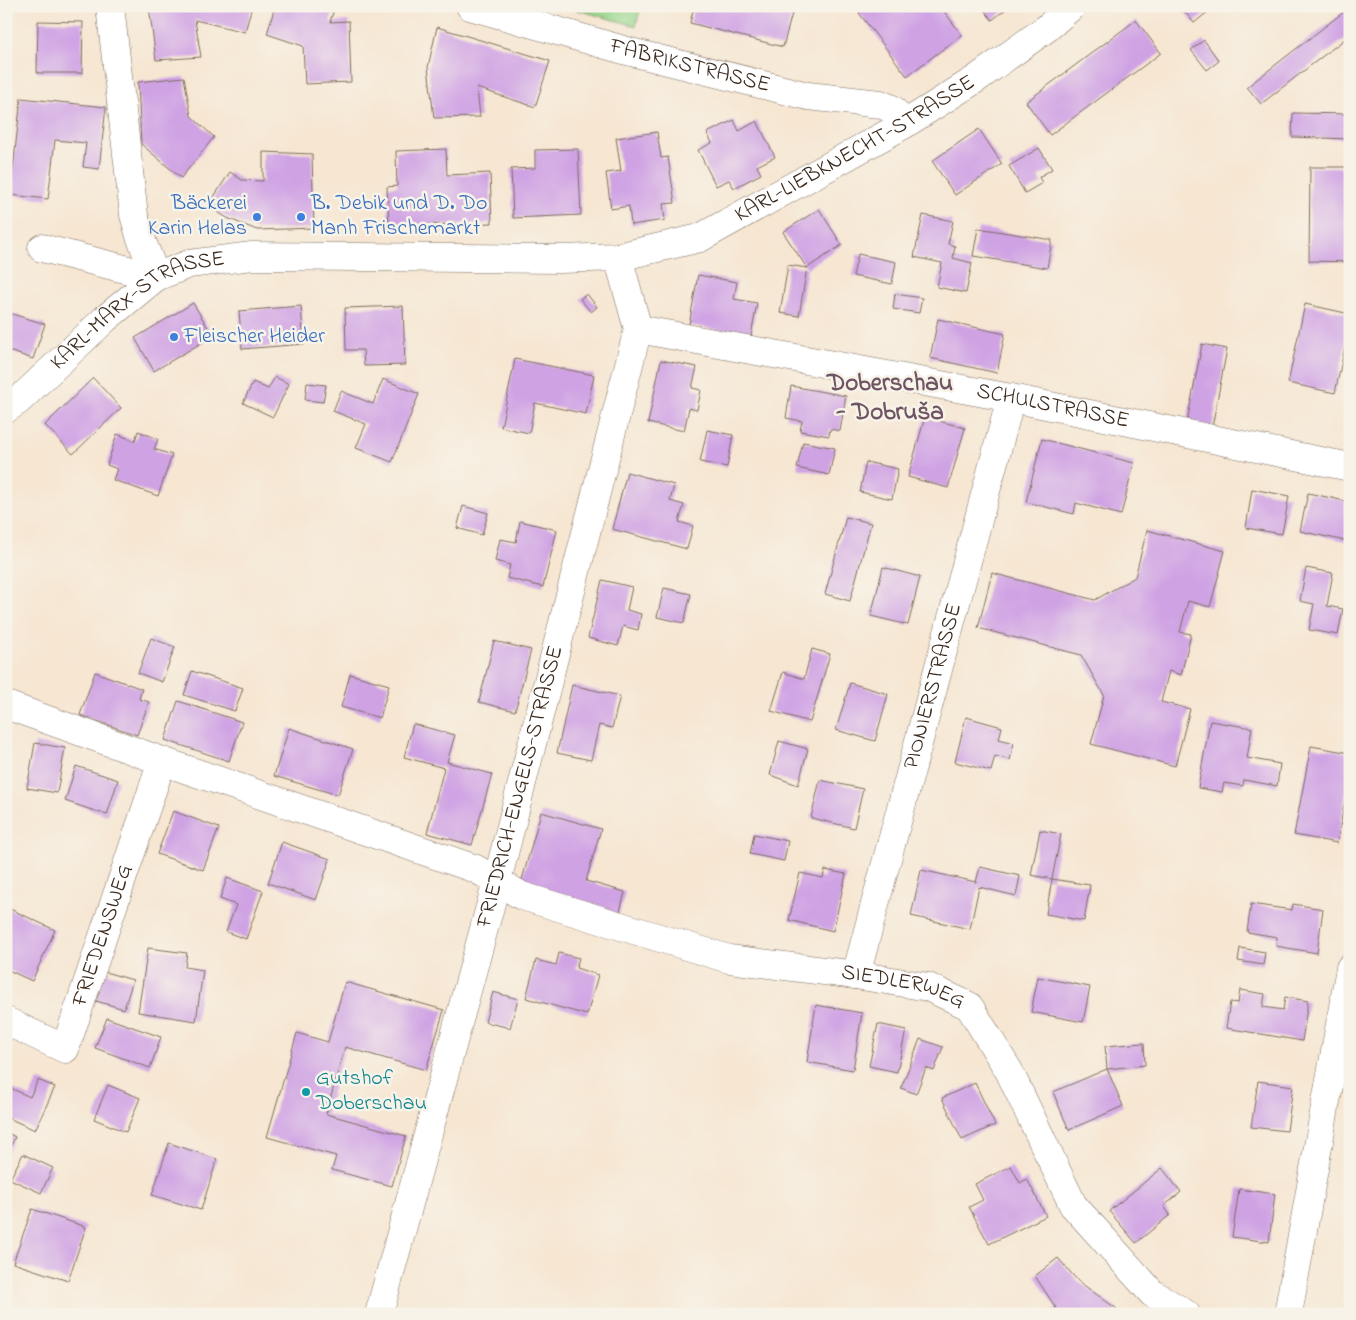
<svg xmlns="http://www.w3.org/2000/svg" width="1356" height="1320" viewBox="0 0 1356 1320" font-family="'Indie Flower',sans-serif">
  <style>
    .green { fill: #97d58b; stroke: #698054 }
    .building { fill: #cfa2e4 }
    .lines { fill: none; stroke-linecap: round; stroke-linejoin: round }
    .minor-casing { stroke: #7c6c5d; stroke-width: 29 }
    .minor { stroke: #fff; stroke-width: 28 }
    .shop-dot { fill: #3f7fe0; stroke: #f7f3e8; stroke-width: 2 }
    .culture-dot { fill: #0f9aa8; stroke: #f7f3e8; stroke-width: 2 }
    .labels { text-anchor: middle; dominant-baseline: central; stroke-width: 5; stroke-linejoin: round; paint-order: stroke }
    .street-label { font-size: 22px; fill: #3b2a1e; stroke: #f7f3e8 }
    .shop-label { font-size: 22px; fill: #366cbe; stroke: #f7f3e8; text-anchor: start }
    .culture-label { font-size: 22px; fill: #0d838f; stroke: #f7f3e8; text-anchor: start }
    .quarter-label { font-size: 25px; font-weight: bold; fill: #6f5463; stroke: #f7f3e8 }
  </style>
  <rect width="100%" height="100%" fill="#f7f3e8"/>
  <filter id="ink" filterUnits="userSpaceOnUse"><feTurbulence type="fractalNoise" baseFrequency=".02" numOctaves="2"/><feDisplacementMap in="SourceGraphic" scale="10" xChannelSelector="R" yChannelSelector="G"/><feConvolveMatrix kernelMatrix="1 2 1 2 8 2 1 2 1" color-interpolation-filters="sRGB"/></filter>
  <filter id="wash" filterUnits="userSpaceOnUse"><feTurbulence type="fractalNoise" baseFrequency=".0096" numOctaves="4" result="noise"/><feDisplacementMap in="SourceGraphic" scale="20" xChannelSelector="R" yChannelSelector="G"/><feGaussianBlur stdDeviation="1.12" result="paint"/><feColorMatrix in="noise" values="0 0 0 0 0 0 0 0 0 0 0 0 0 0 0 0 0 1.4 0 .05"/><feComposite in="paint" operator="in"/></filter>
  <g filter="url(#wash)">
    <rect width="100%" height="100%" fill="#f6e6d2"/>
    <path class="green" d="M 563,6 L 641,6 L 636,26 Z"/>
    <g id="blocks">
      <path class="building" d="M 149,6 L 252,6 L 245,32 L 195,20 L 201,57 L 156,60 Z
        M 275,6 L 335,6 L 330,22 L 349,21 L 351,82 L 305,84 L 303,46 L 267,34 Z
        M 694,6 L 794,6 L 783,47 L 690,23 Z
        M 867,6 L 940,6 L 962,35 L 907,76 L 859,13 Z
        M 981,6 L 1010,6 L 992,20 Z
        M 1180,6 L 1215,6 L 1194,23 Z
        M 1350,7 L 1350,35 L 1261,104 L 1247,87 Z
        M 1136,20 L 1161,53 L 1050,135 L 1026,102 Z
        M 38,21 L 83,22 L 82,73 L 37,73 Z
        M 437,27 L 550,61 L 535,107 L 477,88 L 480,117 L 434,118 L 428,67 Z
        M 1204,40 L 1219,61 L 1207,70 L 1191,50 Z
        M 184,77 L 191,116 L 214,137 L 181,178 L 141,144 L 138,82 Z
        M 21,98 L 106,107 L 99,169 L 83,167 L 86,143 L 55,140 L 48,199 L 10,195 Z
        M 1293,113 L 1350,114 L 1350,139 L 1292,137 Z
        M 734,120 L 739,131 L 757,121 L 775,157 L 757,166 L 761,174 L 734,188 L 729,180 L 716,186 L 698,150 L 712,143 L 707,133 Z
        M 979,129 L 1002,164 L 955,195 L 932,161 Z
        M 657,132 L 661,158 L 668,157 L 675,203 L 663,204 L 665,220 L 631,225 L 629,206 L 611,209 L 606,173 L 621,171 L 616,138 Z
        M 1039,148 L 1052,169 L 1039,177 L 1042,183 L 1025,193 L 1009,166 Z
        M 446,149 L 447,175 L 490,173 L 492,223 L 389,226 L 387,187 L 397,186 L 396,151 Z
        M 578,149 L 581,215 L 513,218 L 511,169 L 535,168 L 535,150 Z
        M 263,152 L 312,154 L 314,228 L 257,230 L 227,218 L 208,206 L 230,172 L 242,180 L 263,181 Z
        M 1310,167 L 1350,167 L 1350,262 L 1309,261 Z
        M 819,209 L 842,245 L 807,268 L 783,232 Z
        M 923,215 L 953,221 L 948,244 L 955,246 L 953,258 L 972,263 L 966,293 L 937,287 L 942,263 L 914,257 Z
        M 978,228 L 1052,240 L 1047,268 L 973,256 Z
        M 858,254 L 896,262 L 892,284 L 853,276 Z
        M 788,265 L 807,268 L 799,316 L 780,313 Z
        M 698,275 L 737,282 L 734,299 L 757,303 L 751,336 L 689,325 Z
        M 587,294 L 597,307 L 591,312 L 580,299 Z
        M 895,294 L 922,298 L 919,313 L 893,309 Z
        M 193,303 L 213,336 L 154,371 L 135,338 Z
        M 1305,304 L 1350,314 L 1350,324 L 1335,393 L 1288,383 Z
        M 301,306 L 304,344 L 242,349 L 239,311 Z
        M 403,306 L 405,365 L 364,366 L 363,350 L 346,350 L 345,308 Z
        M 6,312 L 45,324 L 33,359 L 6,350 Z
        M 938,319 L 1005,334 L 997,373 L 930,358 Z
        M 1202,344 L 1227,349 L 1212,427 L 1187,422 Z
        M 515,359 L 594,375 L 586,414 L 535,403 L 529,433 L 501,427 Z
        M 661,360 L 697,367 L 692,388 L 701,390 L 697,410 L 689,408 L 684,431 L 648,423 Z
        M 275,377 L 289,384 L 273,417 L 243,403 L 253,382 L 268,389 Z
        M 93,378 L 121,408 L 73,454 L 45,425 Z
        M 383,379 L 419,394 L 392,462 L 356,448 L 366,424 L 333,411 L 341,391 L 373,404 Z
        M 307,383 L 326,385 L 323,402 L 305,400 Z
        M 791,386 L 846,396 L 840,431 L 830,429 L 829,436 L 800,431 L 802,421 L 786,418 Z
        M 925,417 L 965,428 L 948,488 L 908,477 Z
        M 707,430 L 733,435 L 727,467 L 700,462 Z
        M 138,431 L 158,439 L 154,449 L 172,455 L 158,496 L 113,480 L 117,469 L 107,465 L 117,434 L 135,441 Z
        M 1042,439 L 1134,463 L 1121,515 L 1076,503 L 1074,514 L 1026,502 Z
        M 803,442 L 835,448 L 829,475 L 797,468 Z
        M 866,462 L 898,469 L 892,499 L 860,492 Z
        M 627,472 L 674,485 L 670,501 L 684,505 L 679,522 L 693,526 L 687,549 L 612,529 Z
        M 1252,489 L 1289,496 L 1282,534 L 1246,528 Z
        M 1308,493 L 1350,502 L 1350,542 L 1300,531 Z
        M 463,506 L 488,513 L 482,535 L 457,528 Z
        M 846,517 L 871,523 L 850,601 L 825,594 Z
        M 520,521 L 557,530 L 543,587 L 507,578 L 510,565 L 495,561 L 500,539 L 516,542 Z
        M 1147,530 L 1225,551 L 1210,607 L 1188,601 L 1180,632 L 1191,634 L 1181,675 L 1169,671 L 1161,702 L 1190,709 L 1175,766 L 1091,744 L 1104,695 L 1081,655 L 978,628 L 992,573 L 1095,600 L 1135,577 Z
        M 883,567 L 920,577 L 908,625 L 871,616 Z
        M 1306,568 L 1333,573 L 1327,606 L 1343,609 L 1338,635 L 1309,630 L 1314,604 L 1300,601 Z
        M 602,580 L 632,587 L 627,610 L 641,614 L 638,630 L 623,626 L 618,646 L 588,638 Z
        M 664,588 L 691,594 L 684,623 L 657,617 Z
        M 151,638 L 175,647 L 162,682 L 138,673 Z
        M 494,641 L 531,650 L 515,711 L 479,702 Z
        M 812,649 L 830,654 L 810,722 L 771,711 L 783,672 L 804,679 Z
        M 192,671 L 243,688 L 235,711 L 184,695 Z
        M 95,672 L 142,689 L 139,699 L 149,702 L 137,735 L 80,715 Z
        M 350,674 L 389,685 L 380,718 L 341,707 Z
        M 850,683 L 888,694 L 875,741 L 836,730 Z
        M 572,685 L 620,696 L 612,728 L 599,725 L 591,760 L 557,753 Z
        M 178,701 L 242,722 L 229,761 L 165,740 Z
        M 966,717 L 1002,727 L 999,739 L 1014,743 L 1010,760 L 995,756 L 991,771 L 955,762 Z
        M 1210,721 L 1252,728 L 1247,758 L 1280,764 L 1277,786 L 1244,780 L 1243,786 L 1224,783 L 1222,792 L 1198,788 Z
        M 413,724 L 455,735 L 447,762 L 492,774 L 472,845 L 427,833 L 444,768 L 404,757 Z
        M 289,728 L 353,749 L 338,795 L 274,776 Z
        M 779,741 L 808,749 L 798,785 L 770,775 Z
        M 35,743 L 65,748 L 57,793 L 27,788 Z
        M 1311,746 L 1350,753 L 1350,773 L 1337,843 L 1294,835 Z
        M 76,766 L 118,780 L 107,815 L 65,801 Z
        M 820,780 L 863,789 L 854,828 L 811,818 Z
        M 173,811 L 219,828 L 203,870 L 157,854 Z
        M 541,812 L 601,829 L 586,881 L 625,892 L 619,915 L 520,887 Z
        M 1040,830 L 1061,834 L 1052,879 L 1031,875 Z
        M 754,834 L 788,841 L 784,861 L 750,854 Z
        M 282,842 L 330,859 L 316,900 L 268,883 Z
        M 980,867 L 1020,876 L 1016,896 L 979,887 L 970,929 L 911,916 L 921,870 L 976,882 Z
        M 825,870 L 846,874 L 833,931 L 789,920 L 800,873 L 823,878 Z
        M 227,878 L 263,891 L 246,939 L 226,932 L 236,905 L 220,899 Z
        M 1052,879 L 1090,885 L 1084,921 L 1046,914 Z
        M 1251,904 L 1292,910 L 1293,904 L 1323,909 L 1317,953 L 1276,946 L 1277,937 L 1247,932 Z
        M 6,907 L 55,930 L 32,981 L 6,969 Z
        M 148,948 L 187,953 L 185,967 L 203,970 L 196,1021 L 138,1012 Z
        M 1240,948 L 1265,952 L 1263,965 L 1238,961 Z
        M 559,953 L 579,958 L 576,968 L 598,975 L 587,1015 L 526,998 L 536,960 L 556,965 Z
        M 105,972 L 133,980 L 124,1009 L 96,1001 Z
        M 1038,977 L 1090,987 L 1083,1022 L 1031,1012 Z
        M 345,982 L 444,1010 L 426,1070 L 345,1047 L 326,1114 L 406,1136 L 392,1186 L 332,1170 L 336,1156 L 267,1137 L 297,1033 L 328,1042 Z
        M 1240,990 L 1265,994 L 1263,1007 L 1283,1010 L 1285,997 L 1308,1001 L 1302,1041 L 1226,1028 L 1230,1002 L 1238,1003 Z
        M 493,992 L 518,999 L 510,1028 L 485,1022 Z
        M 816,1005 L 862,1013 L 853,1070 L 807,1062 Z
        M 107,1018 L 161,1037 L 150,1068 L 95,1048 Z
        M 878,1024 L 906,1030 L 897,1072 L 869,1066 Z
        M 920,1039 L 943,1047 L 934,1071 L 926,1068 L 916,1094 L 901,1088 Z
        M 1144,1043 L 1145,1065 L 1107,1069 L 1123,1106 L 1069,1130 L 1053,1092 L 1107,1069 L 1105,1046 Z
        M 38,1080 L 55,1087 L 35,1130 L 6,1117 L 6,1086 L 30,1097 Z
        M 1258,1081 L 1293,1086 L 1287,1131 L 1251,1127 Z
        M 975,1083 L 995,1125 L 962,1140 L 942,1098 Z
        M 108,1085 L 140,1098 L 126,1132 L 94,1119 Z
        M 6,1132 L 15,1137 L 6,1157 Z
        M 169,1143 L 217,1159 L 201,1210 L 152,1195 Z
        M 23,1154 L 53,1168 L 41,1193 L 10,1179 Z
        M 1011,1166 L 1020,1183 L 1027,1179 L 1046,1216 L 989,1244 L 969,1207 L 983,1200 L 975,1184 Z
        M 1162,1168 L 1181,1192 L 1164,1206 L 1170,1215 L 1136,1243 L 1109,1211 Z
        M 1239,1189 L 1275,1194 L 1269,1242 L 1232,1237 Z
        M 32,1209 L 86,1227 L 68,1281 L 13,1263 Z
        M 1058,1258 L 1078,1281 L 1117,1309 L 1113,1314 L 1053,1314 L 1056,1308 L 1035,1276 Z
        M 253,1310 L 266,1313 L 266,1314 L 252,1314 Z"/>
    </g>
  </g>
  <g filter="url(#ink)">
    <use href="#blocks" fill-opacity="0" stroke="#7c6c5d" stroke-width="1"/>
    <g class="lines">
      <defs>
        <g id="minor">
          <path d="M 110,6 L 134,215 L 140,236 L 156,277"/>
          <path id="s1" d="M 470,6 L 627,51 L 808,96 L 880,104 L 892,109 L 905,124"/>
          <path d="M 42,248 L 156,277"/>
          <path id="s2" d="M 638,329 L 1011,398 L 1350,467"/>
          <path id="s3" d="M 6,409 L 18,401 L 105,319 L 156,277 L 189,264 L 252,256 L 561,259 L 618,257 L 700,238 L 905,124 L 976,79 L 1047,28 L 1072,6"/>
          <path id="s4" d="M 6,705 L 162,761 L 476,869 L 522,896 L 729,959 L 856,975 L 928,987 L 969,1006 L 1009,1071 L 1073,1205 L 1152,1293 L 1186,1314"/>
          <path id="s5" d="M 856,975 L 1011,398"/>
          <path id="s6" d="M 6,1021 L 65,1049 L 162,761"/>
          <path id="s7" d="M 379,1314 L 497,881 L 638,329 L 618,257"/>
          <path d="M 1288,1314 L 1350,968"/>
        </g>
      </defs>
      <use href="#minor" class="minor-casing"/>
      <use href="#minor" class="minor"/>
    </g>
  </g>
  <g class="shop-dot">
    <circle cx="257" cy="217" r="5"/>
    <circle cx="301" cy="217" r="5"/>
    <circle cx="174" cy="337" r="5"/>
  </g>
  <circle class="culture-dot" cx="306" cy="1092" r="5"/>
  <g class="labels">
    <g class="street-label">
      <text stroke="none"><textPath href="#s1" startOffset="228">FABRIKSTRASSE</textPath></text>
      <text stroke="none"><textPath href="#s3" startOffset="928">KARL-LIEBKNECHT-STRASSE</textPath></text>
      <text stroke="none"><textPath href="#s3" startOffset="168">KARL-MARX-STRASSE</textPath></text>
      <text stroke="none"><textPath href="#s2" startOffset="422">SCHULSTRASSE</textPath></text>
      <text stroke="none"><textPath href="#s5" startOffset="299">PIONIERSTRASSE</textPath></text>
      <text stroke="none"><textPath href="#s7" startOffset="546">FRIEDRICH-ENGELS-STRASSE</textPath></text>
      <text stroke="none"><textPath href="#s6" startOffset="185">FRIEDENSWEG</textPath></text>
      <text stroke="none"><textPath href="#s4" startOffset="944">SIEDLERWEG</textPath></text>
    </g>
    <g class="shop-label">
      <text x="247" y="204" text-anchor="end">Bäckerei<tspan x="247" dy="25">Karin Helas</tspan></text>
      <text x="311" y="204">B. Debik und D. Do<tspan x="311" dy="25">Manh Frischemarkt</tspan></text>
      <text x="184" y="337">Fleischer Heider</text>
    </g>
    <g class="culture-label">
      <text x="316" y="1079">Gutshof<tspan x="316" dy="25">Doberschau</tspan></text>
    </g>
    <g class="quarter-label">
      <text x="890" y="384">Doberschau<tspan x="890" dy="29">- Dobruša</tspan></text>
    </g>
  </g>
  <rect width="1356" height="1320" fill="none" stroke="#f7f3e8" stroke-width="25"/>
</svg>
